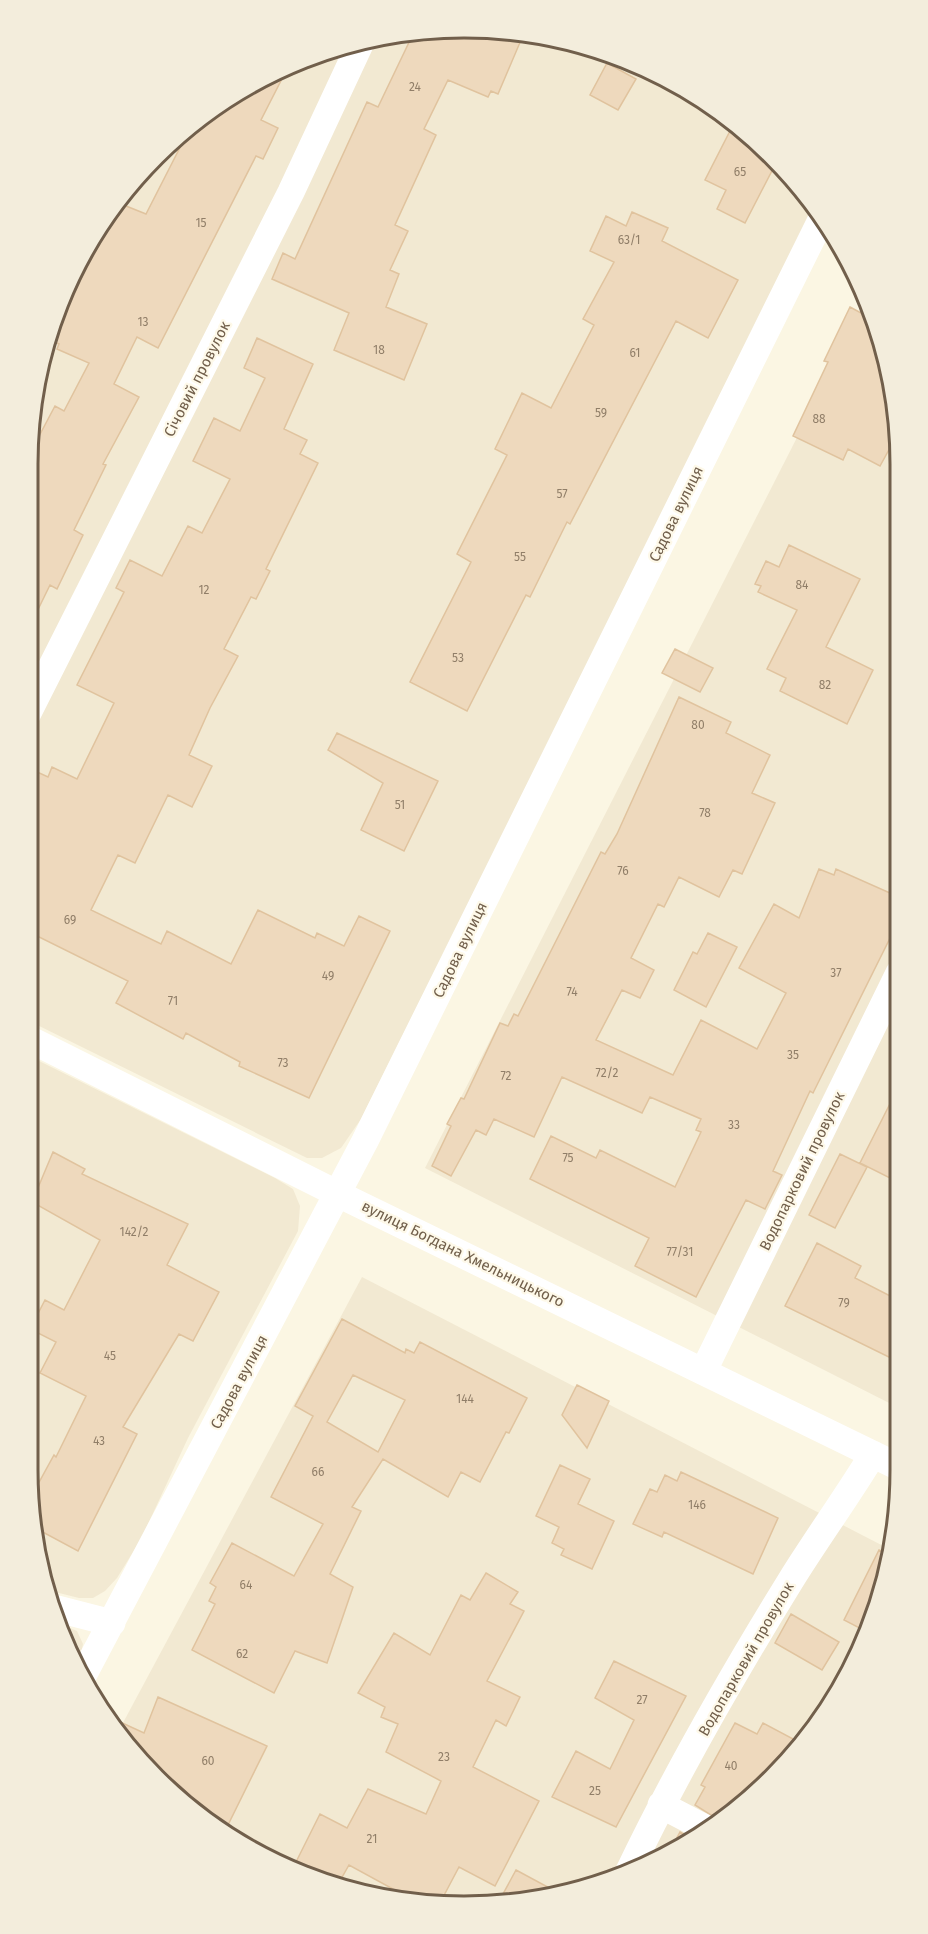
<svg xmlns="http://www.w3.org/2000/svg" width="928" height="1934" viewBox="0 0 928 1934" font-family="'Fira Sans',sans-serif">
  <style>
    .residential { fill: #f2e9d2 }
    .building { fill: #eed9bd; stroke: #e0c39e; stroke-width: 1.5; fill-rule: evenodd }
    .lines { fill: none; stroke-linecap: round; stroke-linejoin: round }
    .street { stroke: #fff; stroke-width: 27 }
    .labels { text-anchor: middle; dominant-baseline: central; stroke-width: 4.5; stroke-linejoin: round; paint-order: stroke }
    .number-label { font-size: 12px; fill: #907e68 }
    .street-label { font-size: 15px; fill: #715f4b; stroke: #fef9e9 }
    .rim { fill: none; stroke: #715f4b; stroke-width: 3 }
  </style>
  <rect width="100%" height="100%" fill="#fbf6e3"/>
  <path class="residential" d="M 464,27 L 550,35 L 632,60 L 730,118 L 811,198 L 816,206 L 361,1119 L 341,1148 L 322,1158 L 307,1158 L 27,1020 L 27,464 L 35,378 L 60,296 L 101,221 L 155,155 L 222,100 L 297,60 L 379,35 Z
    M 868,298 L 897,407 L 901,1409 L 425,1168 Z
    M 27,1055 L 275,1178 L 293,1189 L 300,1206 L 298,1231 L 188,1438 L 141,1539 L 117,1578 L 105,1591 L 93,1598 L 79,1598 L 47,1590 L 27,1470 Z
    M 362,1277 L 893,1551 L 868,1638 L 792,1758 L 730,1816 L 658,1862 L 521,1903 L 378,1899 L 296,1874 L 222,1834 L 117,1734 Z
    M 56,1622 L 77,1631 L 83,1644 L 79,1665 Z"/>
  <path class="building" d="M 464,27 L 524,33 L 498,94 L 491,91 L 488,97 L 448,80 L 424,129 L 436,135 L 395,225 L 408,231 L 390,270 L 399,274 L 386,307 L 427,324 L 404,380 L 334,350 L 349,313 L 272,279 L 283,253 L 295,259 L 367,102 L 378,107 L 414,32 Z
    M 607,63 L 636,79 L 618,110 L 590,95 Z
    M 289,65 L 261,120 L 278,128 L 263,159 L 256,156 L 158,348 L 137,337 L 114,384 L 139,397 L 103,464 L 106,465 L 74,530 L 83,535 L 57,589 L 50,585 L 27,632 L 27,533 L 37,512 L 27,507 L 28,457 L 55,406 L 64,411 L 89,363 L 57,349 L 59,344 L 47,339 L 60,296 L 101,221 L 116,202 L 146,214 L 191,126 L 222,100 Z
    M 731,129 L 752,139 L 776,163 L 745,223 L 717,209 L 726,190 L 705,180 Z
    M 632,212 L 668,228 L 662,241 L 738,280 L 708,338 L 676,321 L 570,524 L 567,522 L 530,597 L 526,595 L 467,711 L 410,682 L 471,562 L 457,554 L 507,455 L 495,449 L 522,393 L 551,408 L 594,325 L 583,319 L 614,262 L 590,251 L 606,216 L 626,226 Z
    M 850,307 L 874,320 L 897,407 L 897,435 L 880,466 L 848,449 L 843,460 L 793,436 L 828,362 L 824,361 Z
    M 257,338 L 313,364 L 284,429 L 307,440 L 300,454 L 318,463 L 266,569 L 270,571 L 256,599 L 251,597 L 224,649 L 238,656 L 210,708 L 189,755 L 212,766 L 192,807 L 168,795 L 135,863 L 118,855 L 91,910 L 161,944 L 167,931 L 231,964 L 258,910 L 315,938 L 317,933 L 344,946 L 359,916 L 390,931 L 309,1098 L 239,1066 L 240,1062 L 186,1033 L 183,1039 L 116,1003 L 128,981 L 27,931 L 27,787 L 35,771 L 48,777 L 52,767 L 77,779 L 114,703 L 77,685 L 124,592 L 116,588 L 130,560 L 162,576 L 188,526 L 202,533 L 230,479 L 193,461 L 214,418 L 240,431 L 265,378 L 244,368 Z
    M 789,545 L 860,579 L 826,647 L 873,670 L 847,724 L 780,691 L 786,678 L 767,669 L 797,610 L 758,592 L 761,586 L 755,584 L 766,561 L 779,567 Z
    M 675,649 L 713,668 L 700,692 L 662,673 Z
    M 679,697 L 731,722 L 726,733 L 770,755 L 752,793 L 775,803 L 742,874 L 733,870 L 719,897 L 679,877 L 664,907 L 658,904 L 631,958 L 654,970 L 640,998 L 622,990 L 596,1040 L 673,1075 L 701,1020 L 757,1049 L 786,993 L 739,968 L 774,904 L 799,918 L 819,869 L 834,875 L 836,869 L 899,897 L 899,920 L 813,1093 L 810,1091 L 773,1171 L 782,1175 L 765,1209 L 746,1200 L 696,1297 L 635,1266 L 649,1238 L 530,1179 L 551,1136 L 596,1158 L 600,1150 L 675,1187 L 701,1132 L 696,1130 L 701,1119 L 650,1097 L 642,1113 L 562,1077 L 534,1137 L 494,1119 L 486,1135 L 476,1130 L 451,1176 L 432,1166 L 451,1126 L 447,1124 L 461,1098 L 464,1099 L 500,1023 L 508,1026 L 514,1014 L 518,1016 L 601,852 L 605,854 L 617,834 Z
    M 337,733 L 438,781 L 404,851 L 361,830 L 383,783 L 328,750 Z
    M 708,933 L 737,947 L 706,1007 L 674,990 L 693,952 L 697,954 Z
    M 900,1084 L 900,1183 L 860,1163 Z
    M 53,1152 L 85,1169 L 82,1174 L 188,1224 L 167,1265 L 219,1292 L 193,1341 L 179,1334 L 123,1427 L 137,1434 L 78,1551 L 37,1529 L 31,1497 L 54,1455 L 56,1457 L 86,1396 L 40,1373 L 56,1342 L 30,1329 L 45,1300 L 64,1310 L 100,1240 L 32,1202 Z
    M 840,1154 L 867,1167 L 835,1228 L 809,1215 Z
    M 817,1243 L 861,1266 L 855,1278 L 900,1301 L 901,1363 L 785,1306 Z
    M 342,1319 L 405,1353 L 406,1349 L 414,1353 L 420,1342 L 527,1398 L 509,1433 L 506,1432 L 480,1482 L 461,1472 L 448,1497 L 383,1459 L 352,1507 L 361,1511 L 330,1574 L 353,1587 L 327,1663 L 295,1651 L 274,1693 L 192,1650 L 215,1604 L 209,1601 L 216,1587 L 210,1583 L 232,1543 L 294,1576 L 323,1524 L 271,1497 L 313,1416 L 295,1406 ZM 353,1375 L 405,1400 L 378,1452 L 327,1422 Z
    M 577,1385 L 609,1401 L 587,1448 L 562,1415 Z
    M 560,1465 L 590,1479 L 578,1504 L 614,1521 L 592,1569 L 561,1555 L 564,1549 L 552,1543 L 559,1527 L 536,1516 Z
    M 681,1472 L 778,1518 L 753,1574 L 664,1532 L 662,1537 L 633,1524 L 650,1489 L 657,1492 L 665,1475 L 677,1481 Z
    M 879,1550 L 893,1556 L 869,1633 L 844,1620 Z
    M 486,1573 L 518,1592 L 510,1604 L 524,1611 L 487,1681 L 520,1697 L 506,1726 L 496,1720 L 473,1767 L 539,1801 L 495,1886 L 459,1867 L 441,1901 L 413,1900 L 349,1865 L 337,1886 L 303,1868 L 296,1862 L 320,1814 L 347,1828 L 368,1789 L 426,1814 L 441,1781 L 386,1752 L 398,1724 L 381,1717 L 385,1707 L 358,1693 L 394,1633 L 430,1655 L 461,1595 L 470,1600 Z
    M 791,1614 L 839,1642 L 822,1670 L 775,1643 Z
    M 614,1661 L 686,1696 L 616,1827 L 552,1797 L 576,1751 L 610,1769 L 634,1720 L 595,1698 Z
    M 158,1697 L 267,1746 L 223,1835 L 118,1736 L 107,1716 L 144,1733 Z
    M 735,1723 L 757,1734 L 763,1723 L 797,1741 L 787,1764 L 785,1765 L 780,1762 L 771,1778 L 722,1822 L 695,1805 L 705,1787 L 701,1785 Z
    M 680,1832 L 693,1840 L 667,1856 Z
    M 516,1870 L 557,1892 L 521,1903 L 503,1894 Z"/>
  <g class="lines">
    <path class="street" d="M 27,715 L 291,192 L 362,40
      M 27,1038 L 338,1194 L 901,1468
      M 704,1370 L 899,973
      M 50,1607 L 112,1623
      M 84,1674 L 365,1141 L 822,218
      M 661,1805 L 709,1830
      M 629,1871 C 677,1771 733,1674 791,1580 C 817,1538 847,1497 873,1454"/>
  </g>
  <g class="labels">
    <g class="number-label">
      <text x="415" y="87">24</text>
      <text x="740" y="172">65</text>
      <text x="201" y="223">15</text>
      <text x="629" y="240">63/1</text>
      <text x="143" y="322">13</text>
      <text x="379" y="350">18</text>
      <text x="635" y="353">61</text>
      <text x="601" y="413">59</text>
      <text x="819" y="419">88</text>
      <text x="562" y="494">57</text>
      <text x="520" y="557">55</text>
      <text x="802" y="585">84</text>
      <text x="204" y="590">12</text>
      <text x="458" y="658">53</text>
      <text x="825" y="685">82</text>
      <text x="698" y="725">80</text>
      <text x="400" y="805">51</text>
      <text x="705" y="813">78</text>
      <text x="623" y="871">76</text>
      <text x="70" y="920">69</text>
      <text x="836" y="973">37</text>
      <text x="328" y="976">49</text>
      <text x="572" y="992">74</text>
      <text x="173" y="1001">71</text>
      <text x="793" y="1055">35</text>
      <text x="283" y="1063">73</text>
      <text x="607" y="1073">72/2</text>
      <text x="506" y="1076">72</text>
      <text x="734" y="1125">33</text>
      <text x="568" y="1158">75</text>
      <text x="134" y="1232">142/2</text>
      <text x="680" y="1252">77/31</text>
      <text x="844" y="1303">79</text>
      <text x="110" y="1356">45</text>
      <text x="465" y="1399">144</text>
      <text x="99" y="1441">43</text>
      <text x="318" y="1472">66</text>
      <text x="697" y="1505">146</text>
      <text x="246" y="1585">64</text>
      <text x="242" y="1654">62</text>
      <text x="642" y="1700">27</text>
      <text x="444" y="1757">23</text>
      <text x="208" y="1761">60</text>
      <text x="731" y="1766">40</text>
      <text x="595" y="1791">25</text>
      <text x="372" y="1839">21</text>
    </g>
    <g class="street-label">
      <text transform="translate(197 379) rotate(-63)">Січовий провулок</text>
      <text transform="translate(676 514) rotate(-64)">Садова вулиця</text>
      <text transform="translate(460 950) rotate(-64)">Садова вулиця</text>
      <text transform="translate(802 1171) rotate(-64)">Водопарковий провулок</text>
      <text transform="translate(463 1254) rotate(26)">вулиця Богдана Хмельницького</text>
      <text transform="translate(239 1382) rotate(-62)">Садова вулиця</text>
      <text transform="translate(746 1659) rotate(-60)">Водопарковий провулок</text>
    </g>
  </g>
  <path d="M0 0H928V1934H0ZM464 38H464A426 426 0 0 1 890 464V1470A426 426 0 0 1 464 1896H464A426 426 0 0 1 38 1470V464A426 426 0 0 1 464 38Z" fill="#f3eddc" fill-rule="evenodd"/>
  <path class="rim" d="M464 38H464A426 426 0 0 1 890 464V1470A426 426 0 0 1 464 1896H464A426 426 0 0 1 38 1470V464A426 426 0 0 1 464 38Z"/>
</svg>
